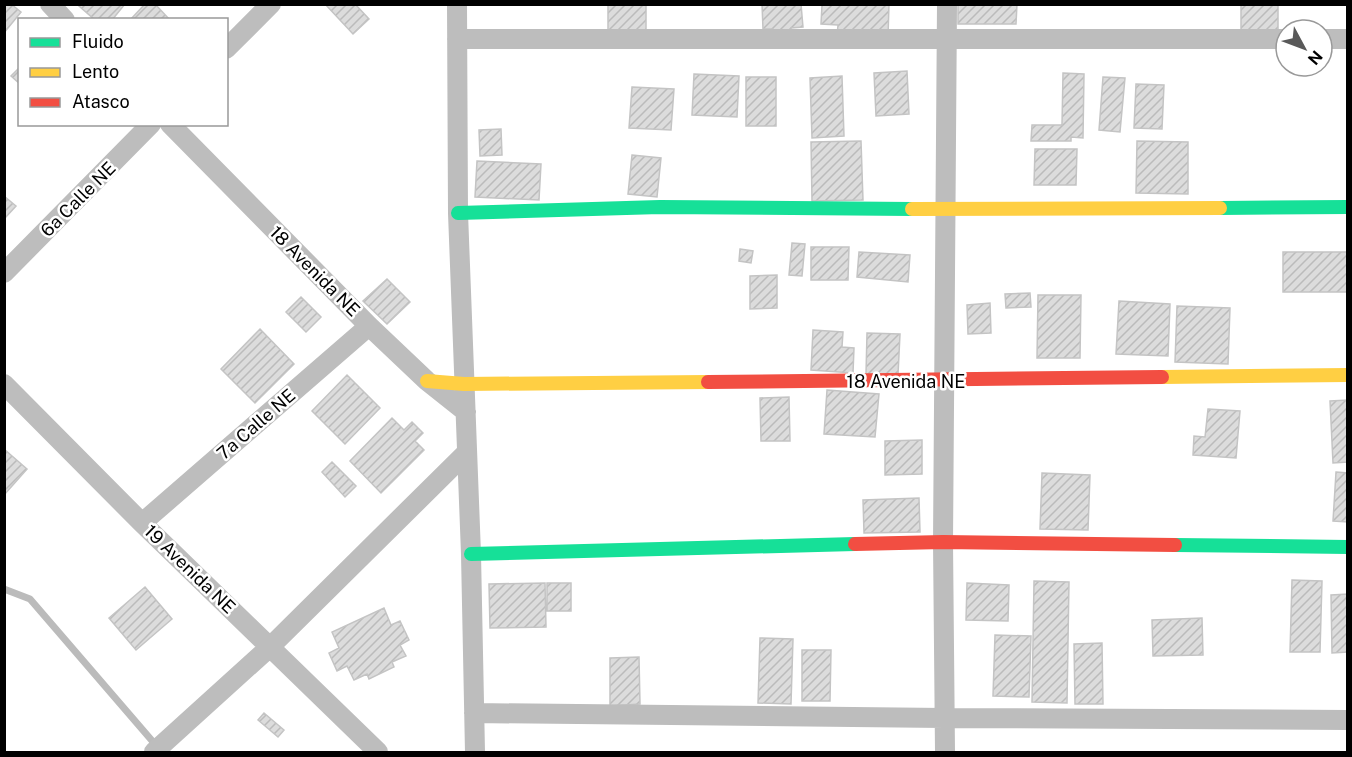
<svg xmlns="http://www.w3.org/2000/svg" width="1352" height="757" viewBox="0 0 1352 757" font-family="'Public Sans',sans-serif">
  <style>
    .lines { fill: none; stroke-linecap: round; stroke-linejoin: round }
    .stream { stroke: #bbb; stroke-width: 7 }
    .building { fill: url(#building-hatch); stroke: #c4c4c4; stroke-width: 1.5 }
    .street { stroke: #bdbdbd; stroke-width: 20 }
    .fast { stroke: #16e098; stroke-width: 14 }
    .slow { stroke: #ffcf43; stroke-width: 14 }
    .jam { stroke: #f24e42; stroke-width: 14 }
    .labels { text-anchor: middle; dominant-baseline: central; stroke-width: 5; stroke-linejoin: round; paint-order: stroke }
    .street-label { font-size: 18px; fill: #000; stroke: #fff }
  </style>
  <defs>
    <pattern id="building-hatch" width="6" height="6" patternUnits="userSpaceOnUse" patternTransform="scale(1.5)"><rect width="6" height="6" fill="#dcdcdc"/><path d="M-1 1l2-2M0 6l6-6M5 7l2-2" fill="none" stroke="#bbb"/></pattern>
  </defs>
  <rect width="100%" height="100%" fill="#fff"/>
  <g class="lines">
    <path class="stream" d="M 4,589 L 30,599 L 154,743"/>
  </g>
  <path class="building" d="M 4,4 L 11,4 L 21,12 L 4,33 Z
    M 80,4 L 125,4 L 112,20 L 95,20 L 79,6 Z
    M 145,4 L 155,4 L 170,20 L 130,20 Z
    M 325,4 L 355,4 L 369,19 L 353,34 Z
    M 608,4 L 646,4 L 646,30 L 608,30 Z
    M 762,4 L 801,4 L 803,27 L 791,28 L 792,34 L 773,35 L 773,29 L 763,29 Z
    M 889,4 L 888,37 L 837,36 L 838,25 L 821,24 L 822,5 Z
    M 958,4 L 1017,4 L 1016,24 L 958,24 Z
    M 1241,4 L 1278,4 L 1278,30 L 1241,30 Z
    M 20,67 L 20,84 L 11,76 Z
    M 907,71 L 909,114 L 876,116 L 874,73 Z
    M 1063,73 L 1084,74 L 1083,138 L 1071,137 L 1071,141 L 1031,141 L 1032,125 L 1062,125 Z
    M 694,74 L 739,76 L 737,117 L 692,115 Z
    M 842,76 L 844,136 L 812,138 L 810,78 Z
    M 746,77 L 776,77 L 776,126 L 746,126 Z
    M 1103,77 L 1125,78 L 1120,132 L 1099,130 Z
    M 1136,84 L 1164,85 L 1162,129 L 1134,128 Z
    M 632,87 L 674,89 L 671,130 L 629,128 Z
    M 501,129 L 502,155 L 480,156 L 479,130 Z
    M 861,141 L 863,200 L 812,201 L 811,142 Z
    M 1137,141 L 1188,142 L 1188,194 L 1136,193 Z
    M 1035,149 L 1077,149 L 1076,185 L 1034,185 Z
    M 632,155 L 661,158 L 657,197 L 628,194 Z
    M 477,161 L 541,164 L 539,200 L 475,197 Z
    M 4,196 L 16,206 L 4,219 Z
    M 792,243 L 805,244 L 802,276 L 789,275 Z
    M 811,247 L 849,247 L 848,280 L 811,280 Z
    M 740,249 L 753,251 L 751,263 L 739,261 Z
    M 859,252 L 910,255 L 908,282 L 857,277 Z
    M 1283,252 L 1348,252 L 1348,292 L 1283,292 Z
    M 777,275 L 777,308 L 750,309 L 750,276 Z
    M 387,279 L 410,302 L 387,324 L 363,301 Z
    M 1030,293 L 1031,307 L 1006,308 L 1005,294 Z
    M 1038,295 L 1081,295 L 1080,358 L 1037,358 Z
    M 301,297 L 321,317 L 306,332 L 286,312 Z
    M 1119,301 L 1170,304 L 1168,356 L 1116,354 Z
    M 990,303 L 991,333 L 968,334 L 967,305 Z
    M 1177,306 L 1230,308 L 1228,364 L 1175,362 Z
    M 260,329 L 294,364 L 255,403 L 221,369 Z
    M 813,330 L 843,332 L 842,347 L 854,348 L 853,373 L 811,370 Z
    M 867,333 L 900,334 L 898,375 L 866,374 Z
    M 347,375 L 380,408 L 345,444 L 312,411 Z
    M 827,390 L 879,394 L 875,437 L 824,434 Z
    M 789,397 L 790,441 L 761,441 L 760,398 Z
    M 1348,400 L 1348,462 L 1333,463 L 1330,401 Z
    M 1208,409 L 1240,411 L 1236,458 L 1193,455 L 1194,436 L 1205,437 Z
    M 392,418 L 404,430 L 412,422 L 423,433 L 415,441 L 424,450 L 381,493 L 350,461 Z
    M 922,440 L 922,474 L 885,475 L 885,441 Z
    M 4,449 L 27,469 L 4,495 Z
    M 332,462 L 356,486 L 345,497 L 322,472 Z
    M 1336,472 L 1348,473 L 1348,522 L 1333,521 Z
    M 1042,473 L 1090,475 L 1088,530 L 1040,529 Z
    M 919,498 L 920,532 L 864,533 L 863,500 Z
    M 1292,580 L 1322,581 L 1320,652 L 1290,652 Z
    M 1034,581 L 1069,582 L 1067,703 L 1032,702 Z
    M 545,583 L 546,627 L 490,628 L 489,584 Z
    M 547,583 L 571,583 L 571,611 L 547,611 Z
    M 967,583 L 1009,585 L 1008,621 L 966,620 Z
    M 145,587 L 172,619 L 136,650 L 109,618 Z
    M 1348,594 L 1348,652 L 1332,653 L 1331,595 Z
    M 384,608 L 391,625 L 400,621 L 409,640 L 400,645 L 406,656 L 392,662 L 394,667 L 369,679 L 367,674 L 354,680 L 347,666 L 337,671 L 329,653 L 339,648 L 332,632 Z
    M 1202,618 L 1203,655 L 1153,656 L 1152,620 Z
    M 995,635 L 1031,636 L 1029,697 L 993,696 Z
    M 760,638 L 793,639 L 791,704 L 758,703 Z
    M 1102,643 L 1103,704 L 1075,704 L 1074,644 Z
    M 802,650 L 831,650 L 830,701 L 802,701 Z
    M 639,657 L 640,704 L 610,706 L 610,658 Z
    M 264,713 L 284,730 L 278,737 L 258,720 Z"/>
  <g class="lines">
    <path class="street" d="M 50,4 L 65,20
      M 457,4 L 458,213 L 471,554 L 475,752
      M 457,39 L 1286,39
      M 1322,39 L 1348,39
      M 226,49 L 271,4
      M 170,124 L 369,326 L 427,381 L 466,412
      M 4,273 L 151,124
      M 4,384 L 142,523 L 378,752
      M 142,523 L 369,326
      M 474,713 L 944,718 L 1348,720
      M 154,752 L 271,646 L 467,452
      M 945,752 L 943,542 L 947,4"/>
    <path class="fast" d="M 1220,208 L 1348,207
      M 458,213 L 660,207 L 912,209
      M 1175,545 L 1348,547
      M 471,554 L 855,544"/>
    <path class="slow" d="M 912,209 L 1220,208
      M 1162,377 L 1348,375
      M 427,381 L 464,384 L 708,382"/>
    <path class="jam" d="M 708,382 L 1162,377
      M 855,544 L 943,542 L 1175,545"/>
  </g>
  <g class="labels">
    <g class="street-label">
      <text transform="translate(78 199) rotate(-45)">6a Calle NE</text>
      <text transform="translate(315 271) rotate(45)">18 Avenida NE</text>
      <text x="906" y="381">18 Avenida NE</text>
      <text transform="translate(256 424) rotate(-41)">7a Calle NE</text>
      <text transform="translate(190 569) rotate(44)">19 Avenida NE</text>
    </g>
  </g>
  <rect width="1352" height="757" fill="none" stroke="#000000" stroke-width="12"/>
  <rect x="18" y="18" width="210" height="108" fill="#ffffff" stroke="#999999" stroke-width="1.5"/>
  <rect x="30" y="38" width="30" height="9" fill="#16e098" stroke="#999999" stroke-width="1.5"/>
  <text x="72" y="48" font-size="18" fill="#000000">Fluido</text>
  <rect x="30" y="68" width="30" height="9" fill="#ffcf43" stroke="#999999" stroke-width="1.5"/>
  <text x="72" y="78" font-size="18" fill="#000000">Lento</text>
  <rect x="30" y="98" width="30" height="9" fill="#f24e42" stroke="#999999" stroke-width="1.5"/>
  <text x="72" y="108" font-size="18" fill="#000000">Atasco</text>
  <g transform="translate(1304 48) rotate(131)"><circle r="28" fill="#ffffff" stroke="#999999" stroke-width="1.5"/>
  <path d="M0-4.5L10 22L0 15L-10 22Z" fill="#595959"/>
  <text y="-9" font-size="16" font-weight="bold" text-anchor="middle" fill="#000000">N</text>
  </g>
</svg>
